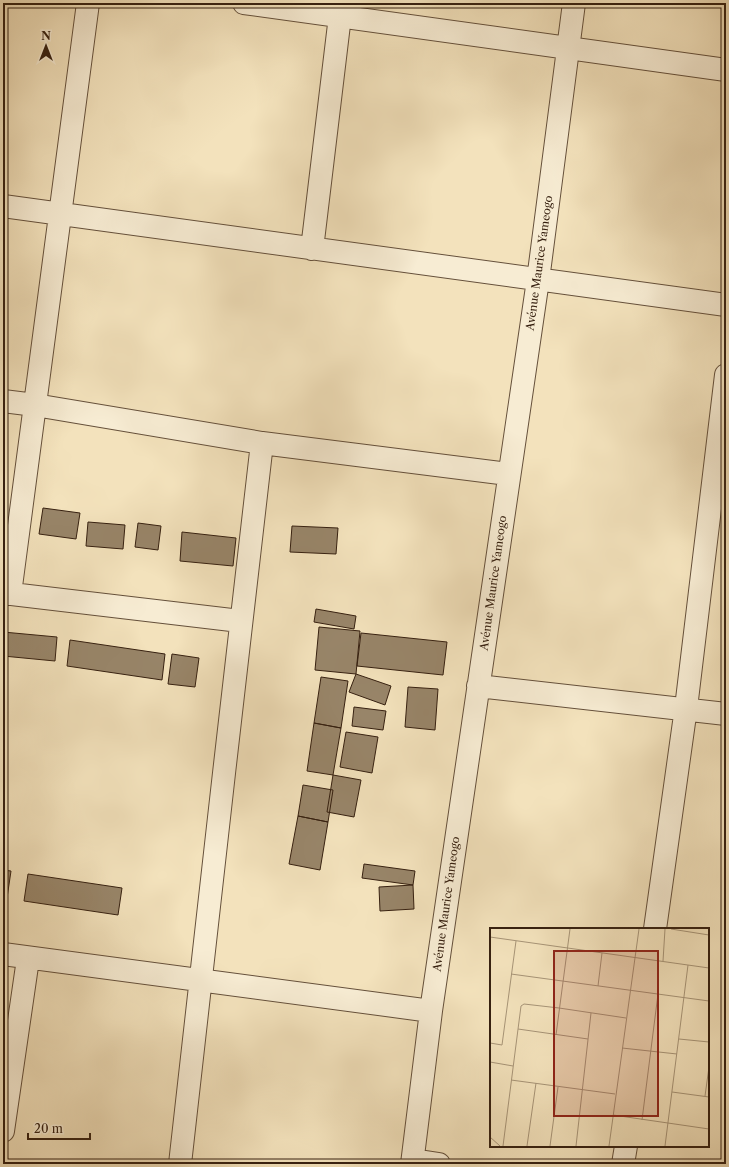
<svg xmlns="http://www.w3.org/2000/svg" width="729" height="1167" viewBox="0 0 729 1167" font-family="'Libre Caslon Text',serif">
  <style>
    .building { fill: #988569; stroke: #362010 }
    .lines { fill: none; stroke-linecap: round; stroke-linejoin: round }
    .street-casing { stroke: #65503b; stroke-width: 24 }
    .street { stroke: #f7ecd3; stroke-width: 22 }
    .labels { text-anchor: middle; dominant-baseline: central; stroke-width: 3; stroke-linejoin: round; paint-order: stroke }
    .street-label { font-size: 11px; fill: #362010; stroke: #f7ecd3 }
    .inset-road { fill: none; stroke: #a79477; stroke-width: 1 }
    .view { fill: #8f2418; fill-opacity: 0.15; stroke: #8f2418; stroke-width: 2 }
    .inset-edge { fill: none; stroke: #362010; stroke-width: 2 }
  </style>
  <rect width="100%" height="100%" fill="#f3e2bc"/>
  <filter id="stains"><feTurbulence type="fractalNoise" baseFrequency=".005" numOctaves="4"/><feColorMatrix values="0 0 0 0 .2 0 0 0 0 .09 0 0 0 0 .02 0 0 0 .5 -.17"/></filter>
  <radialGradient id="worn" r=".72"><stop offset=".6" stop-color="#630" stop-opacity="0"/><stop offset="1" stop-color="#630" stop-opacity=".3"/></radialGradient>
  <path class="building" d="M 43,508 L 80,513 L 76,539 L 39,534 Z
    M 88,522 L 125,525 L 123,549 L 86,546 Z
    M 138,523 L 161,526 L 158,550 L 135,547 Z
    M 292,526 L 338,528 L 336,554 L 290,552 Z
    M 182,532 L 236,538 L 233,566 L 180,561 Z
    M 316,609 L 356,616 L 354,629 L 314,622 Z
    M 319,627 L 360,631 L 356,674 L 315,670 Z
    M 3,632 L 57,637 L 55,661 L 3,656 Z
    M 361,633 L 447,642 L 443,675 L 357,666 Z
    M 70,640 L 165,654 L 162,680 L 67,666 Z
    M 172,654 L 199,658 L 195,687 L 168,684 Z
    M 356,674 L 391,686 L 385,705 L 349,692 Z
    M 321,677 L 348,681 L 341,728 L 314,723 Z
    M 408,687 L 438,689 L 435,730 L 405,727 Z
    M 354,707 L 386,711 L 383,730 L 352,726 Z
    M 314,723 L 341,728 L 333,775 L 307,771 Z
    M 346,732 L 378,737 L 372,773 L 340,767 Z
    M 333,775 L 361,780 L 354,817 L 327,812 Z
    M 303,785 L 333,790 L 328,822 L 298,816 Z
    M 298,816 L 328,822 L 320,870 L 289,864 Z
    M 364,864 L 415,871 L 413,885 L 362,878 Z
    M 3,870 L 11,871 L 7,898 L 3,898 Z
    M 28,874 L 122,888 L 118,915 L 24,901 Z
    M 413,885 L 414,909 L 380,911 L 379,887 Z"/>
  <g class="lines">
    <defs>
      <path id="street" d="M 244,3 L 726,70
        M 3,206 L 726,305
        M 312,249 L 340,16
        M 3,401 L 35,405 L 262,443 L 508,474
        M 3,593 L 240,621
        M 10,594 L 88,3
        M 478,686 L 726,714
        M 655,929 L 686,708 L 726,375
        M 3,954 L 431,1011
        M 3,1131 L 28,959
        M 413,1160 L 439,1164
        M 180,1164 C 208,924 233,683 262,443
        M 412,1164 L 431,1011 L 538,280 L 574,3
        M 623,1164 L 626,1146"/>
    </defs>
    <use href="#street" class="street-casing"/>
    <use href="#street" class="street"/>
  </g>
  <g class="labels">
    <g class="street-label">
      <text transform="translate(539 263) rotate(-82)">Avénue Maurice Yameogo</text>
      <text transform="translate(493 583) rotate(-82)">Avénue Maurice Yameogo</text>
      <text transform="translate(446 904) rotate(-82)">Avénue Maurice Yameogo</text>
    </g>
  </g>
  <g transform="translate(490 928)">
    <rect width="219" height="219" fill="#f3e2bc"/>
    <path class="inset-road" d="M 181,1 L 219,7M 0,9 L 219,40M 173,33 L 175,1M 21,46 L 219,73M 108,58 L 112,25M 28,101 L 98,111M 66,107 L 80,1M 189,111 L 219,114M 0,115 L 12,117 L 26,13M 132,120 L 187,126M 0,134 L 23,138M 21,152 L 125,166M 182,164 L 219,169M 215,168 L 219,139M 123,187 L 219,201M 152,192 L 168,66M 0,209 L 10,218M 13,218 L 31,78 L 34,76 L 69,80 L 136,90M 37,218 L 46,155M 60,218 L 68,159M 86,218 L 101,85M 119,218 L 149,1M 175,218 L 198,37"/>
    <path class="view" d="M 64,23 L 168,23 L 168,188 L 64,188 Z"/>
    <rect width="219" height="219" class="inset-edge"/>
  </g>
  <rect width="729" height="1167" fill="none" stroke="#f3e2bc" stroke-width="16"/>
  <rect x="4" y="4" width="721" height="1159" fill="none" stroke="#362010" stroke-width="2"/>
  <rect x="8" y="8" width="713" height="1151" fill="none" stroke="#362010"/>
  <g transform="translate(46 46)" stroke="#f7ecd3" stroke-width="3" paint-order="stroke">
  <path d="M0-3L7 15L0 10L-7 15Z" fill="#362010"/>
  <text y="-6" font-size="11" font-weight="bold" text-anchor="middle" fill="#362010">N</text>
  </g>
  <path d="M28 1133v6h62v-6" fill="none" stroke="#362010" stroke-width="2"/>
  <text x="34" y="1133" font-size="12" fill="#362010" stroke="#f7ecd3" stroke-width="3" paint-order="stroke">20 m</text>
  <rect width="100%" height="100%" filter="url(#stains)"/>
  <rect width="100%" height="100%" fill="url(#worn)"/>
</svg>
